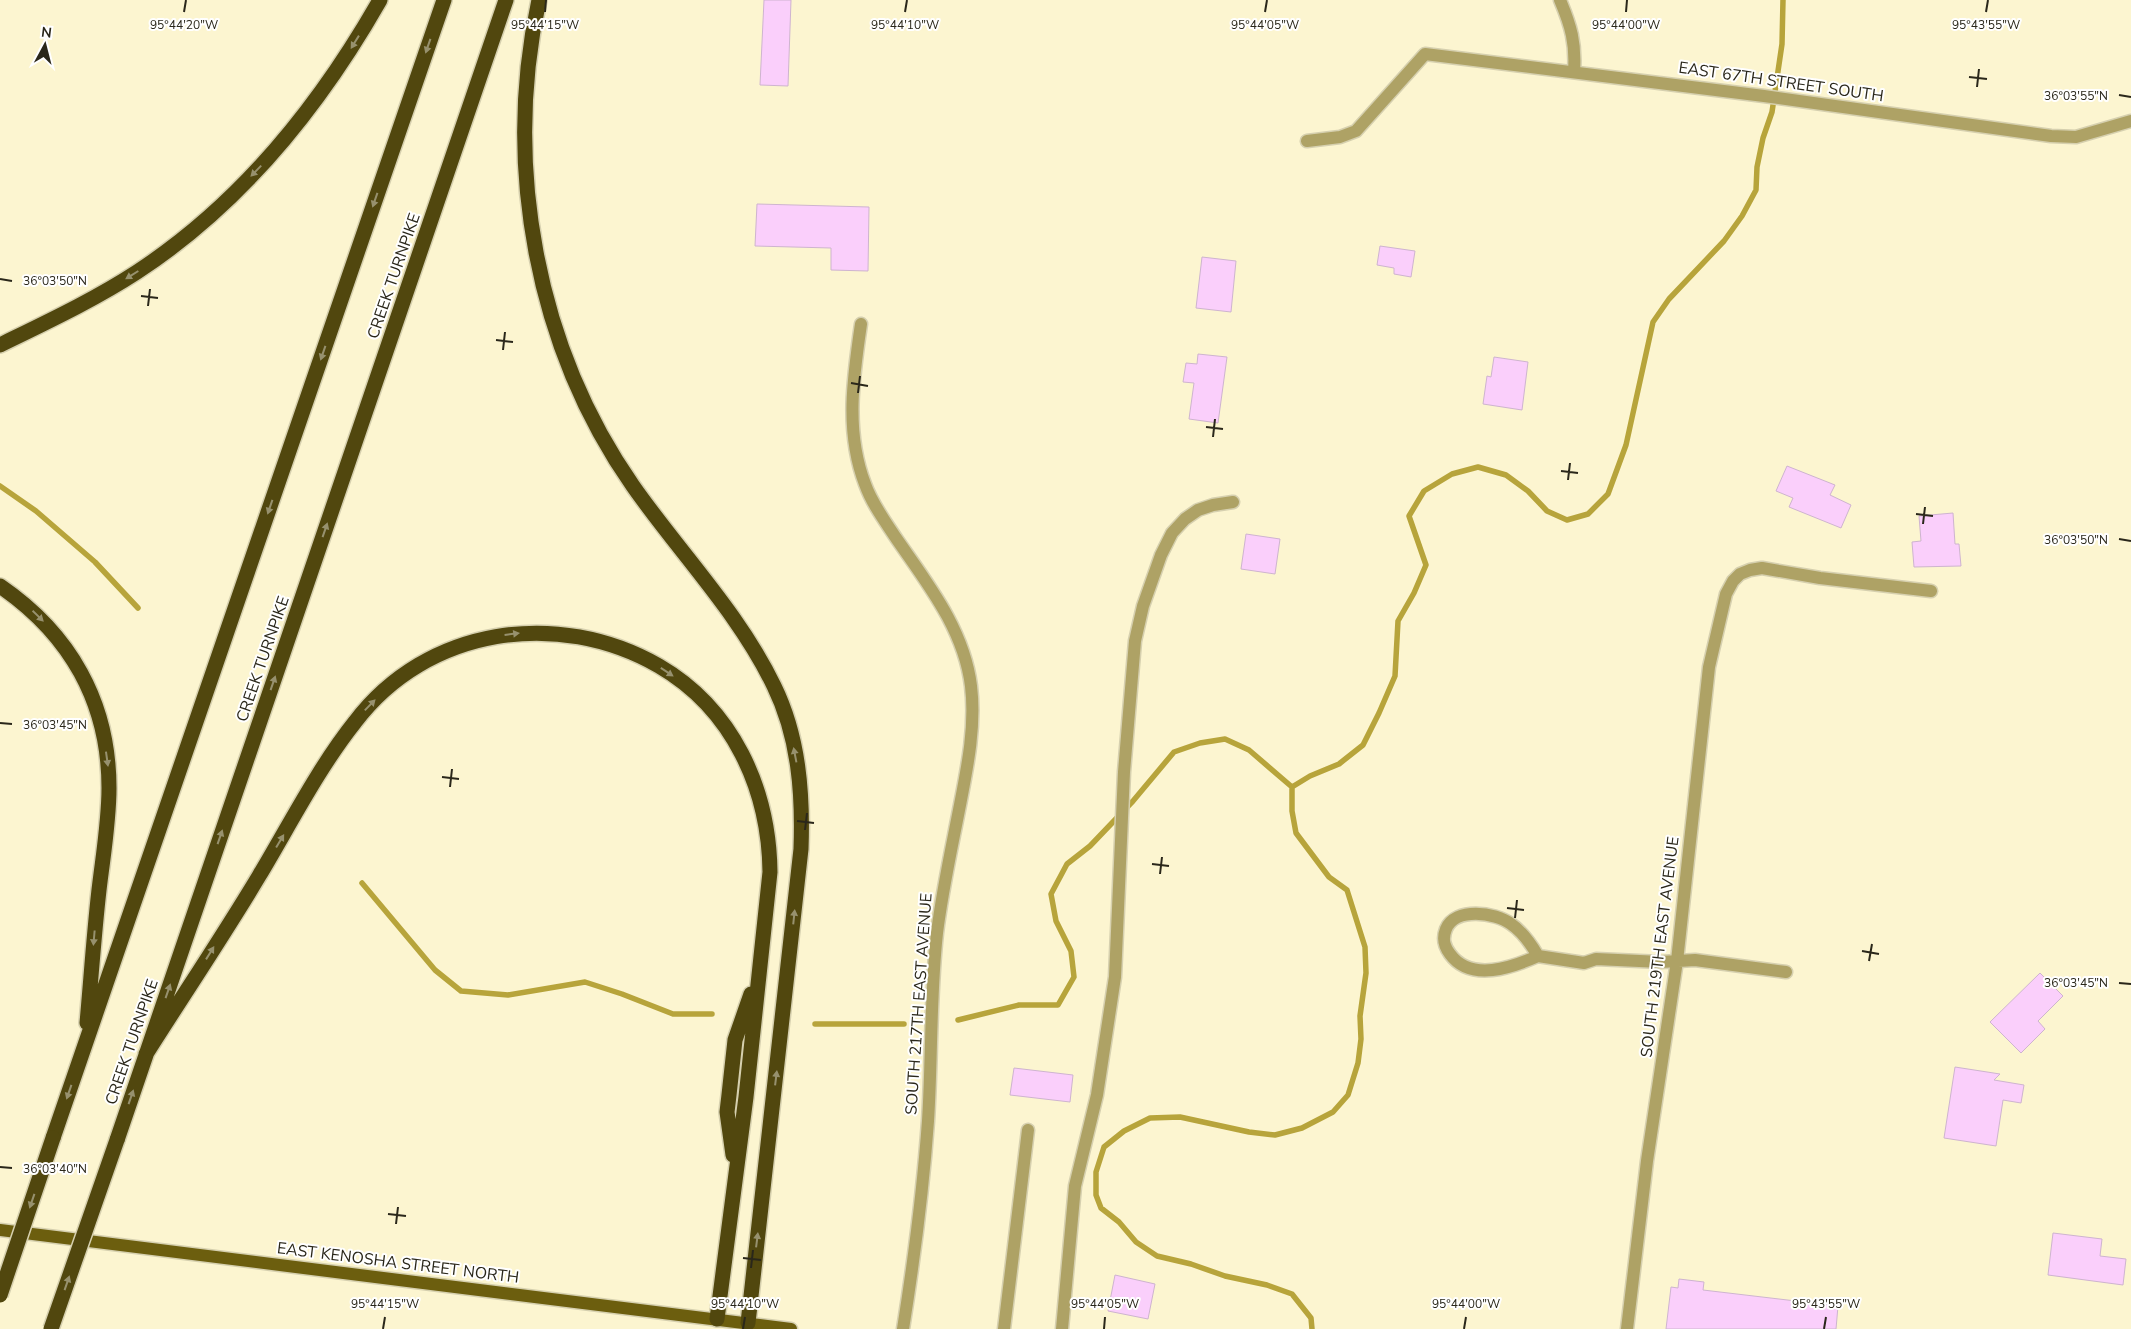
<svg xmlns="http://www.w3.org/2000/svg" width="2131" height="1329" viewBox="0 0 2131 1329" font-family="'Nunito Sans',sans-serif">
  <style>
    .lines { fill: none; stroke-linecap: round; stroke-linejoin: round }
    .stream { stroke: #b7a43b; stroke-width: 5.5 }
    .building { fill: #facffb; stroke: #ceb4cf }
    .minor-casing { stroke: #d6d0af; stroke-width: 15 }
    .major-casing { stroke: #d6d0af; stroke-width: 15 }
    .highway-casing { stroke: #d6d0af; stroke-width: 18 }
    .minor { stroke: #aea265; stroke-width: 12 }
    .major { stroke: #6c5e0e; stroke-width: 12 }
    .highway { stroke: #51470e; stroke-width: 15 }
    .highway-bridge-casing { stroke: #d6d0af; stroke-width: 18; stroke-linecap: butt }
    .highway-bridge { stroke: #51470e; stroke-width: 15 }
    .oneway { fill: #97916e }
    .ticks { fill: none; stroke: #2a271a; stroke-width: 2 }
    .labels { text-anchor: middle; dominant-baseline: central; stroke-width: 4; stroke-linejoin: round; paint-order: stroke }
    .street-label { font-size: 16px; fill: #2a271a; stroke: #fff }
    .ticks-label { font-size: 12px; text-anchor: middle; fill: #2a271a; stroke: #fff; stroke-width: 4; stroke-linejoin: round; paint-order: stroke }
  </style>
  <rect width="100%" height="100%" fill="#fcf5d0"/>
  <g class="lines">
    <path class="stream" d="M 0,486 L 36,511 L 95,562 L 138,608
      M 1292,787 L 1310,776 L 1339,764 L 1363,745 L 1379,713 L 1395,676 L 1398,621 L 1414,593 L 1426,565 L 1409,516 L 1424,491 L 1452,474 L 1478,467 L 1506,475 L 1528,491 L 1547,511 L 1567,520 L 1588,514 L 1608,494 L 1626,445 L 1653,322 L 1669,299 L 1724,241 L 1742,216 L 1756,190 L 1757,167 L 1763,138 L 1772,112 L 1782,44 L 1783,0
      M 362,883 L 435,970 L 461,991 L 508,995 L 585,982 L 622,994 L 673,1014 L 712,1014
      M 958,1020 L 1019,1005 L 1058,1005 L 1074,977 L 1071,951 L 1056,921 L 1051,894 L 1067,864 L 1090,846 L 1133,801 L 1174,752 L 1200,743 L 1225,739 L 1249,750 L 1292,787 L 1292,811 L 1296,833 L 1329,877 L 1347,890 L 1365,947 L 1366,973 L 1360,1016 L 1361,1039 L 1358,1063 L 1348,1095 L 1333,1112 L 1302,1128 L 1275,1135 L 1249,1132 L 1180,1117 L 1150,1118 L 1124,1131 L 1104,1147 L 1096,1172 L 1096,1195 L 1101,1208 L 1119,1222 L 1136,1242 L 1157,1256 L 1191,1264 L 1225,1276 L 1267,1285 L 1292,1294 L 1311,1318 L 1312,1329
      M 815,1024 L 904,1024"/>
  </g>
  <path class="building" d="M 764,0 L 791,0 L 788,86 L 760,85 Z
    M 757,204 L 869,207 L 868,271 L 831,270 L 831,248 L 755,246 Z
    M 1380,246 L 1415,251 L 1411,277 L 1394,274 L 1394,268 L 1377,265 Z
    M 1202,257 L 1236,261 L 1231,312 L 1196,308 Z
    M 1198,354 L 1227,357 L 1218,423 L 1189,419 L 1194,383 L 1183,382 L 1186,363 L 1197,364 Z
    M 1494,357 L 1528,362 L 1522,410 L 1483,404 L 1487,376 L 1491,377 Z
    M 1787,466 L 1835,485 L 1830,495 L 1851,505 L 1841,528 L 1789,507 L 1793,498 L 1776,491 Z
    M 1953,513 L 1955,544 L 1959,544 L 1961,566 L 1914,567 L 1912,542 L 1921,541 L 1919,516 Z
    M 1246,534 L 1280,539 L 1275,574 L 1241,569 Z
    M 2040,973 L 2063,996 L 2038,1021 L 2045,1029 L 2021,1053 L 1990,1022 Z
    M 1955,1067 L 2000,1074 L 1994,1080 L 2024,1085 L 2021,1103 L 2003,1100 L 1996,1146 L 1944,1138 Z
    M 1014,1068 L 1073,1075 L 1070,1102 L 1010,1095 Z
    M 2053,1233 L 2102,1239 L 2100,1256 L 2126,1259 L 2123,1285 L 2048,1275 Z
    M 1115,1275 L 1155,1284 L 1148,1319 L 1108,1311 Z
    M 1679,1279 L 1704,1282 L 1703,1290 L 1838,1306 L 1836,1329 L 1666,1329 L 1671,1287 L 1678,1288 Z"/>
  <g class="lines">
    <defs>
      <path id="minor" d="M 1560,0 C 1571,26 1576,43 1574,72
        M 1307,141 L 1340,137 L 1356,131 L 1425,54 L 1764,96 L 2051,136 L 2076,137 L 2131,121
        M 861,324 C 853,378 845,432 865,484 C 872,504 885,521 896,538 C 927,583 964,629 971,686 C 976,727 967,769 959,810 C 951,851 942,892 937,933 C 930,996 932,1059 928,1121 C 923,1191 914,1260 903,1329
        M 1538,956 C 1513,967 1471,983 1450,954 C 1444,946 1442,939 1446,929 C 1455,907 1495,912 1511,924 C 1523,932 1531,944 1538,956 L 1584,963 L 1596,959 L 1661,962 L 1695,960 L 1786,972
        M 1004,1329 L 1028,1130
        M 1062,1329 L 1075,1186 L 1097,1095 L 1115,977 L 1124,772 L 1135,641 L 1143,606 L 1161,555 L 1172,533 L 1185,519 L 1198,510 L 1213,505 L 1233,502
        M 1627,1329 L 1647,1161 L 1677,961 L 1709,667 L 1726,594 L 1733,581 L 1740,574 L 1750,570 L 1762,568 L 1820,578 L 1931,591"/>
      <path id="major" d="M 0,1230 L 791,1329"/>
      <path id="highway" d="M 539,0 C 503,165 536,347 633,486 C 680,553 739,613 774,686 C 799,737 803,794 801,849 L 748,1323
        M 0,345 C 47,322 94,300 137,272 C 241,204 319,107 380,0
        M 0,586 C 70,634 109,702 109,788 C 109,822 103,856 99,890 C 94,934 91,979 87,1023
        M 146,1054 C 184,994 223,936 259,876 C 289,826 319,767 355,722 C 427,627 558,608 659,666 C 733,709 769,789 770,872 L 746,1097 L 717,1319
        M 53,1138 L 444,0
        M 117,1140 L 506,0
        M 733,1155 L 727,1112 L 729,1095 L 735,1040 L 751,994"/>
    </defs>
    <use href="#minor" class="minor-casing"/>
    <use href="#major" class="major-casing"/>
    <use href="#highway" class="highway-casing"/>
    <use href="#minor" class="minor"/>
    <use href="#major" class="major"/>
    <use href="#highway" class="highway"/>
    <defs>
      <path id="highway-bridge" d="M 0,1295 L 53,1138
        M 51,1329 L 117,1140"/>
    </defs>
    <use href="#highway-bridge" class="highway-bridge-casing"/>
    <use href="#highway-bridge" class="highway-bridge"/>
  </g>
  <defs><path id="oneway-solid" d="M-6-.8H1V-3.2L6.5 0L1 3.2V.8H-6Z" transform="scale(1.25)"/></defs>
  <g class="oneway">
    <use href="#oneway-solid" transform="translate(355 42) rotate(122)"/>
    <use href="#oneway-solid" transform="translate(428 46) rotate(109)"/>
    <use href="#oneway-solid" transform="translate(256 171) rotate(134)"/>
    <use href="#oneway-solid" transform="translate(375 200) rotate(109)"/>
    <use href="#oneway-solid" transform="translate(132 275) rotate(148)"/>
    <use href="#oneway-solid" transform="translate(323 353) rotate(109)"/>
    <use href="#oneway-solid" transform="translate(270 507) rotate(109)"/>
    <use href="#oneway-solid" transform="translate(325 530) rotate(-71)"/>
    <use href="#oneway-solid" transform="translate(38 616) rotate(44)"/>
    <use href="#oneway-solid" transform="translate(512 634) rotate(-7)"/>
    <use href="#oneway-solid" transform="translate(667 672) rotate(34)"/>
    <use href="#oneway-solid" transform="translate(273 683) rotate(-71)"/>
    <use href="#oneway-solid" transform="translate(370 705) rotate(-46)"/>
    <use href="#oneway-solid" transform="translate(795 755) rotate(-101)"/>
    <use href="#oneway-solid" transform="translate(107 759) rotate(82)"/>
    <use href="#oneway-solid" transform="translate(220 837) rotate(-71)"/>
    <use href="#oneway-solid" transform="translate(280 841) rotate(-59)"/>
    <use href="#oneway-solid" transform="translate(794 917) rotate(-84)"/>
    <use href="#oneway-solid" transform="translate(94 938) rotate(95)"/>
    <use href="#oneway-solid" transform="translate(210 953) rotate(-58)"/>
    <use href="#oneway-solid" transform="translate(168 991) rotate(-71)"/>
    <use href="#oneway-solid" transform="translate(776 1078) rotate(-83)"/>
    <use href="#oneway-solid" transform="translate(69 1092) rotate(109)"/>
    <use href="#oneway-solid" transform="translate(131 1097) rotate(-71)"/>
    <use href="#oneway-solid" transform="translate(32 1201) rotate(109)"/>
    <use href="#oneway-solid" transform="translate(757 1240) rotate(-83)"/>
    <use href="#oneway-solid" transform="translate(67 1283) rotate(-71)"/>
  </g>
  <path class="ticks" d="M 184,12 L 186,0M 545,12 L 546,0M 905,12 L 907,0M 1265,12 L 1267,0M 1626,12 L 1627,0M 1986,12 L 1988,0M 1969,77 L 1987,79M 1977,87 L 1979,69M 2119,95 L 2131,97M 0,279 L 12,281M 141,296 L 158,298M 148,306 L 150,289M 496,340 L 513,342M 503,350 L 505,332M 851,383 L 868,386M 858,393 L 860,376M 1206,427 L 1223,429M 1213,437 L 1215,419M 1561,471 L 1578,473M 1568,480 L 1570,463M 1916,514 L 1933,516M 1923,524 L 1925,507M 2119,539 L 2131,541M 0,723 L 12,724M 442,777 L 459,779M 450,787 L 452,769M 797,821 L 814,823M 805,830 L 807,813M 1152,864 L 1169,866M 1160,874 L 1162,857M 1507,908 L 1524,910M 1515,918 L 1517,900M 1862,951 L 1879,954M 1869,961 L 1872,944M 2119,983 L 2131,984M 0,1167 L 12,1168M 388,1214 L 406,1216M 396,1224 L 398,1207M 743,1258 L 761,1260M 751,1268 L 753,1250M 383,1329 L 385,1317M 743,1329 L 745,1317M 1104,1329 L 1105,1317M 1464,1329 L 1466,1317M 1824,1329 L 1826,1317"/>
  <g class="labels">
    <g class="street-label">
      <text transform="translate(1781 82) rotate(8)">EAST 67TH STREET SOUTH</text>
      <text transform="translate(394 276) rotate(-71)">CREEK TURNPIKE</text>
      <text transform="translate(263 659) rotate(-71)">CREEK TURNPIKE</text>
      <text transform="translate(1660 947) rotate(-83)">SOUTH 219TH EAST AVENUE</text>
      <text transform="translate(919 1004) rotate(-86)">SOUTH 217TH EAST AVENUE</text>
      <text transform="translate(132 1042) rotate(-71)">CREEK TURNPIKE</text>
      <text transform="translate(398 1263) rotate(7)">EAST KENOSHA STREET NORTH</text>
    </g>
  </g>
  <g class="ticks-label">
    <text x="184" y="29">95°44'20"W</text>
    <text x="545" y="29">95°44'15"W</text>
    <text x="905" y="29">95°44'10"W</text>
    <text x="1265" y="29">95°44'05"W</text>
    <text x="1626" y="29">95°44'00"W</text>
    <text x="1986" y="29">95°43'55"W</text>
    <text x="2076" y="100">36°03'55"N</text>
    <text x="55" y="285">36°03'50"N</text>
    <text x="2076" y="544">36°03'50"N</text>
    <text x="55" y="729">36°03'45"N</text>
    <text x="2076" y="987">36°03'45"N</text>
    <text x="55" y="1173">36°03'40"N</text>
    <text x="385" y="1308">95°44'15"W</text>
    <text x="745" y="1308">95°44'10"W</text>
    <text x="1105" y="1308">95°44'05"W</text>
    <text x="1466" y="1308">95°44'00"W</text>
    <text x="1826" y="1308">95°43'55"W</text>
  </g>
  <g transform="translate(45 45) rotate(7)" stroke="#ffffff" stroke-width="4" paint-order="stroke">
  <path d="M0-4L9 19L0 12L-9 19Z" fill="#2a271a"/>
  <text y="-8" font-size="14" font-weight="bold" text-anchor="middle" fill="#2a271a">N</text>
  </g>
</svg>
